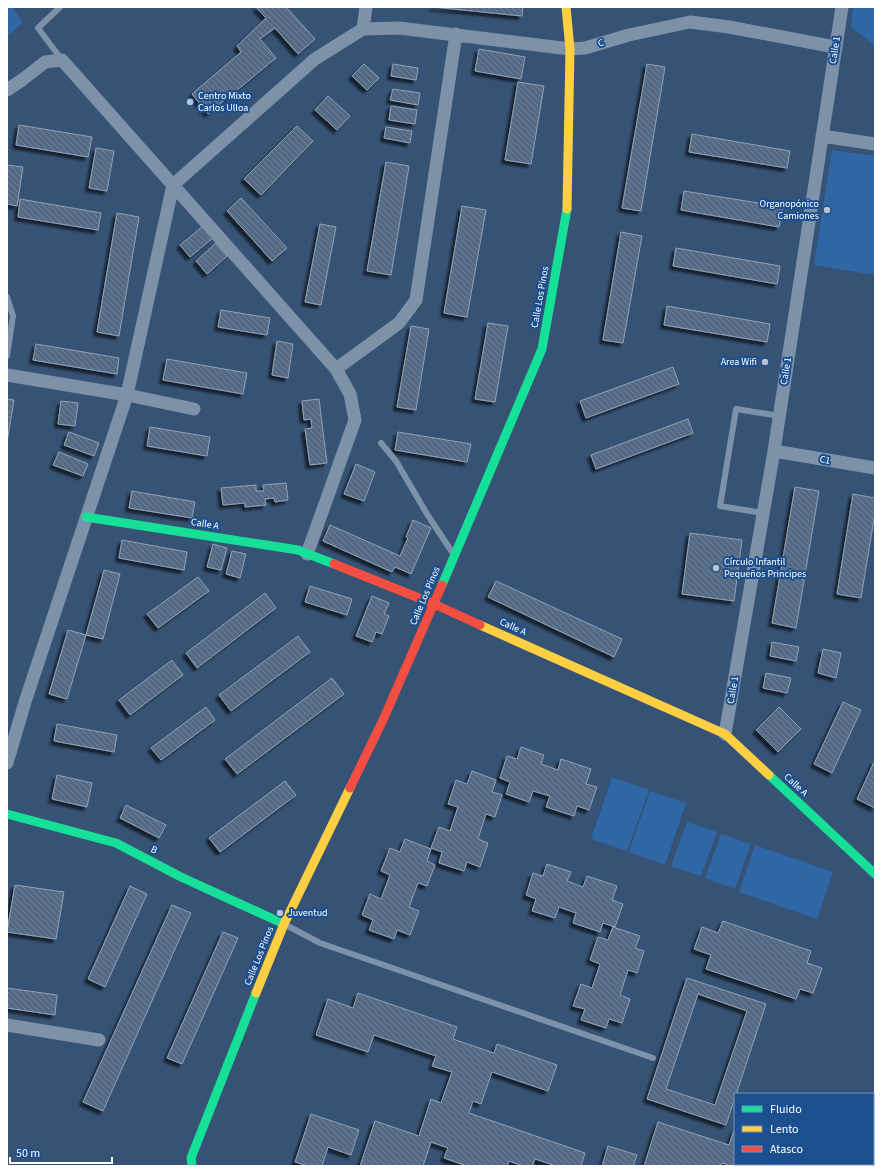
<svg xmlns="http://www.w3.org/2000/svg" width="882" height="1173" viewBox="0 0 882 1173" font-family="'Source Sans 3',sans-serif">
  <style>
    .green { fill: #2f66a5 }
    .building { fill: url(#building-back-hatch); stroke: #92a2b6; fill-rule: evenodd; filter: url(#shadow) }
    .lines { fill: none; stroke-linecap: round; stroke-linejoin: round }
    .lane { stroke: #7d92a8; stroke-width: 6 }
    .street { stroke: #7d92a8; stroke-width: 13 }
    .fast { stroke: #16e098; stroke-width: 9 }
    .slow { stroke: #ffcf43; stroke-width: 9 }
    .jam { stroke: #f24e42; stroke-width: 9 }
    .poi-dot { fill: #b9c2ce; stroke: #1b4f8f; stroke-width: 1.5 }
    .labels { text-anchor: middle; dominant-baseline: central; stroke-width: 4; stroke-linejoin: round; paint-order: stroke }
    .street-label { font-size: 10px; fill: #fff; stroke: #1b4f8f }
    .poi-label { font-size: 10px; fill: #fff; stroke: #1b4f8f; text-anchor: start }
  </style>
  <defs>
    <pattern id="building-back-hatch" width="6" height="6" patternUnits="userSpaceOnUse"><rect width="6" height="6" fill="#526984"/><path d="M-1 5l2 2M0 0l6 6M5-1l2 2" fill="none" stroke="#6c8096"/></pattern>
    <filter id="shadow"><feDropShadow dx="-3.5" dy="3.5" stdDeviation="1" flood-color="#0009"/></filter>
  </defs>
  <rect width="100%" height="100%" fill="#365274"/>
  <path class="green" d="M 7,7 L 12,7 L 23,22 L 7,37 Z
    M 853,7 L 875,7 L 875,46 L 851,27 Z
    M 832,150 L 875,156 L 875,275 L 814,265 Z
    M 612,777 L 649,790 L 627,851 L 591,839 Z
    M 650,791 L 686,803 L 665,865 L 629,852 Z
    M 687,822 L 717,832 L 701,876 L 671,866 Z
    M 721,834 L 751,844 L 735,889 L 705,878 Z
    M 755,845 L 833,872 L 817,919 L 739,892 Z"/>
  <path class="building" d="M 256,7 L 286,7 L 315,39 L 298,54 L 275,28 L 260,39 L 276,58 L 208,114 L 192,94 L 241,52 L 237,46 L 266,18 Z
    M 433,7 L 523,7 L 522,16 Z
    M 479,49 L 525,57 L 521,79 L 475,71 Z
    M 364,64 L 379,78 L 367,90 L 352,76 Z
    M 393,64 L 418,68 L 416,80 L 391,76 Z
    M 647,64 L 665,67 L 641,211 L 622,208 Z
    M 518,82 L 544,86 L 531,164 L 505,160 Z
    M 393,89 L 420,93 L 418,105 L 390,100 Z
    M 328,96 L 350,116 L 337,130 L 315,110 Z
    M 391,106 L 417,110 L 415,124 L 389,120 Z
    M 19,125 L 92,137 L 88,157 L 16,145 Z
    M 297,126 L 313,141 L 261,195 L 244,179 Z
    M 386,127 L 412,131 L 410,143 L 384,138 Z
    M 692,134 L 790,151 L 787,168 L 689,152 Z
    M 96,148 L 114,151 L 107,191 L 89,188 Z
    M 386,162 L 409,166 L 391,275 L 367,271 Z
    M 7,165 L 23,167 L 17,206 L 7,204 Z
    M 684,191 L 783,207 L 779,227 L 681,210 Z
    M 241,198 L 287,248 L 272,261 L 227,211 Z
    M 20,199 L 101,213 L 98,230 L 18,217 Z
    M 462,206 L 486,210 L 467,317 L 444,313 Z
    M 117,213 L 139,217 L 119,336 L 97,332 Z
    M 320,224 L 336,227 L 321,305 L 305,302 Z
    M 203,226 L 213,238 L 190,257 L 180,245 Z
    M 621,232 L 642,236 L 623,343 L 603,340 Z
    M 216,243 L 227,256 L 207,274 L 196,261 Z
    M 676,248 L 780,266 L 777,284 L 673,266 Z
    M 667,306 L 770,324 L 767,342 L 664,325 Z
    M 221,310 L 270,318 L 267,335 L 218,327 Z
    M 488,323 L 508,326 L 495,402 L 475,399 Z
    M 411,326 L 429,329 L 416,410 L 397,407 Z
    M 277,341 L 293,344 L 288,378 L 272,375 Z
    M 36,344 L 119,358 L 117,374 L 33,360 Z
    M 167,359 L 247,373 L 243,394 L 163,380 Z
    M 673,367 L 679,384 L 586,418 L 580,401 Z
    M 7,399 L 14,400 L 7,442 Z
    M 319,399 L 327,463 L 310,465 L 305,429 L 312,428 L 311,419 L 304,420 L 302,401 Z
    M 61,401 L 78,403 L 75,426 L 58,424 Z
    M 688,419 L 693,433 L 596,469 L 591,455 Z
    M 150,427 L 210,437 L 207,456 L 147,446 Z
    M 69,432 L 99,443 L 94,456 L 64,445 Z
    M 398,432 L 471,444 L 467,462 L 395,450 Z
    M 59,452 L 88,464 L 83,476 L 53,465 Z
    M 356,464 L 375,472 L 364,501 L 344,494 Z
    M 286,483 L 288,500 L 275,502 L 274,498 L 265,499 L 266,505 L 245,507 L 245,503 L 223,505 L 221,488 L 256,485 L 256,491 L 264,491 L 263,485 Z
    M 795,487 L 819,491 L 796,628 L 772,623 Z
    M 132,491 L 195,502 L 192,518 L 129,508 Z
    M 853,494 L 875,498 L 875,513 L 861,598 L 837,594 Z
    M 413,520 L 431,528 L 411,574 L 395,567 L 392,572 L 323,541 L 330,525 L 400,556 L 408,538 L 406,537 Z
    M 690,533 L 742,540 L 734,601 L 682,594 Z
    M 122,540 L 187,552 L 184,570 L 119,558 Z
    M 213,544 L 227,548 L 221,570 L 207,567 Z
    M 232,551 L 246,554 L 240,578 L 226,574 Z
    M 104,570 L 120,574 L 103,639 L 86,635 Z
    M 198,577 L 209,591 L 158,628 L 147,614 Z
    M 496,581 L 622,639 L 614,657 L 488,597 Z
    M 310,586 L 352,599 L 347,615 L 305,602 Z
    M 265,593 L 276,608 L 197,668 L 186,653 Z
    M 372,596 L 389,603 L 384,614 L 389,616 L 382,634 L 376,632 L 372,642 L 356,636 Z
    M 68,630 L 86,635 L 67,699 L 49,694 Z
    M 298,636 L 310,652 L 231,711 L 219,695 Z
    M 772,642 L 799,647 L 796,661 L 770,656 Z
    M 823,649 L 841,653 L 836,678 L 818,673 Z
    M 172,660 L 183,675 L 130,715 L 119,700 Z
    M 766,673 L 791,678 L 787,693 L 763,688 Z
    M 332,678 L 344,694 L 237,774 L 225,759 Z
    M 843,702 L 861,710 L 832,773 L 814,764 Z
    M 206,707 L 215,720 L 161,760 L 151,748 Z
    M 779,707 L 801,729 L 778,752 L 756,730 Z
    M 57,724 L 117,735 L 114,752 L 54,741 Z
    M 521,747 L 544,755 L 541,764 L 558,770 L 561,759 L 591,769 L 586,784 L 597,787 L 589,810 L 577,806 L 574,816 L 546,807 L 550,796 L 533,791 L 529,802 L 506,794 L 510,782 L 500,778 L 507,756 L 517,759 Z
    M 875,760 L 875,808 L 857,799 Z
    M 472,771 L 496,780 L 492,792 L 502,795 L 495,817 L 486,814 L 478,839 L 488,843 L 480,867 L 467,862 L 464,871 L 439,863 L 442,852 L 431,848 L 439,827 L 450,831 L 458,807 L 448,804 L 456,780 L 467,784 Z
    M 57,775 L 92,783 L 87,807 L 52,799 Z
    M 285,781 L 296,795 L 220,852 L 209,838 Z
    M 126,805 L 166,825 L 159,838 L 120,818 Z
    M 405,839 L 431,849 L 427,861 L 435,865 L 427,886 L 418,883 L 409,907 L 419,911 L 410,935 L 397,930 L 394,939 L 369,930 L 373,920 L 362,915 L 370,894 L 381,899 L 390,875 L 381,871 L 390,848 L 400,852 Z
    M 547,864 L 571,872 L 567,881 L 583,887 L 587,876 L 617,886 L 612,900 L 623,904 L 615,927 L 603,923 L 600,932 L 573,923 L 576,913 L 559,907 L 555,918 L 532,911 L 536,899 L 526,895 L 533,873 L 543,876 Z
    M 15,885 L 64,892 L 56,939 L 7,932 Z
    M 130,886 L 147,894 L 105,987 L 88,979 Z
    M 172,905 L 191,913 L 103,1111 L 83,1102 Z
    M 723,921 L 811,951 L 807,963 L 822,968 L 813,993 L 800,989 L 796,999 L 706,969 L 711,955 L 694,949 L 702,927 L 718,933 Z
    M 613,927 L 640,936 L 635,948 L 644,951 L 637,973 L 628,970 L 620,995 L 630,999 L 622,1023 L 609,1019 L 606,1028 L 581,1020 L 585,1009 L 573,1006 L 581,984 L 592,988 L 600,964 L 590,960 L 598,937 L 608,940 Z
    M 223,932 L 238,938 L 182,1064 L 167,1058 Z
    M 687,978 L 766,1004 L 726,1125 L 647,1099 ZM 698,994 L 747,1011 L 715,1105 L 666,1089 Z
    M 7,988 L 57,995 L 55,1015 L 7,1008 Z
    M 358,993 L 457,1027 L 453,1039 L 494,1053 L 497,1044 L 557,1065 L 548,1091 L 492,1072 L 481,1104 L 473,1101 L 469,1113 L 585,1153 L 581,1166 L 556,1166 L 535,1159 L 532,1166 L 523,1166 L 509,1161 L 507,1166 L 467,1166 L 444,1158 L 448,1148 L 431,1142 L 423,1166 L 360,1166 L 375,1121 L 419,1136 L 431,1099 L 441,1103 L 452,1072 L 432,1066 L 436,1056 L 374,1035 L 368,1052 L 316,1035 L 328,999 L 353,1008 Z
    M 311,1114 L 359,1130 L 351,1155 L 328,1147 L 322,1166 L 308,1166 L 295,1162 Z
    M 658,1122 L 729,1145 L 735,1128 L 735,1164 L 754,1164 L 753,1166 L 731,1166 L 722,1163 L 721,1166 L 644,1166 Z
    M 608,1146 L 637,1155 L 633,1166 L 602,1166 Z"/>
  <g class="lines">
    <path class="lane" d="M 60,7 L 38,28 L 62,60
      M 7,297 L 13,316 L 7,356
      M 381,443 L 396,461 L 427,514 L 452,552
      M 763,513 L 720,506 L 736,409 L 780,416
      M 286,925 L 320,943 L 653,1058"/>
    <path class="street" d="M 363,29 L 399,28 L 570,49 L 585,48 L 629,35 L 690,22 L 729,27 L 835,47
      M 363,29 L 366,7
      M 7,90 L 22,80 L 45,62 L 62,60 L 336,369 L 350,394 L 355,420 L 307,554
      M 822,136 L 875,144
      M 336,369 L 399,323 L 416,300 L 456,34
      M 7,375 L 127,395 L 194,409
      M 774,451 L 875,468
      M 725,734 L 774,451 L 842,7
      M 7,763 L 25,702 L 127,395 L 173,185 L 315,59 L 363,29
      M 7,1025 L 99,1040"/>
    <path class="fast" d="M 86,517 L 298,550 L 334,564
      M 442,585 L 542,349 L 567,209
      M 769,775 L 875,874
      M 7,814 L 116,843 L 181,877 L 284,924
      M 192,1166 L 191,1158 L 256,993"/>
    <path class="slow" d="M 566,7 L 570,49 L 567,209
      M 480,625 L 725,734 L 769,775
      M 256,993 L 284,924 L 350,788"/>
    <path class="jam" d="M 334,564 L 434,604 L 480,625
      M 350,788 L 383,720 L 442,585"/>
  </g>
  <g class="poi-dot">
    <circle cx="190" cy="102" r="4"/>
    <circle cx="827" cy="210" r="4"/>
    <circle cx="765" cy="362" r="4"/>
    <circle cx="716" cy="568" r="4"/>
    <circle cx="280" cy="913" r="4"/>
  </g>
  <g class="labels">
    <g class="street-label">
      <text transform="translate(601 43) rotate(-16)">C</text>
      <text transform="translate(835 50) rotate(-81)">Calle 1</text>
      <text transform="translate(540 297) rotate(-80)">Calle Los Pinos</text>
      <text transform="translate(786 371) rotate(-81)">Calle 1</text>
      <text transform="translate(825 460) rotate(10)">C1</text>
      <text transform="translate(205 524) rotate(9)">Calle A</text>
      <text transform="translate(425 596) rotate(-67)">Calle Los Pinos</text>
      <text transform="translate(513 627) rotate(24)">Calle A</text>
      <text transform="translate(733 690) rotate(-80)">Calle 1</text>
      <text transform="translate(796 785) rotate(43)">Calle A</text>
      <text transform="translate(154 850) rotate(28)">B</text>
      <text transform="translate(259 956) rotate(-68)">Calle Los Pinos</text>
    </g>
    <g class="poi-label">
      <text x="198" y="96">Centro Mixto<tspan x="198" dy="12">Carlos Ulloa</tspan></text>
      <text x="819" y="204" text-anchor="end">Organopónico<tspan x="819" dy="12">Camiones</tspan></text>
      <text x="757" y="362" text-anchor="end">Area Wifi</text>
      <text x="724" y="562">Círculo Infantil<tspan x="724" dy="12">Pequeños Principes</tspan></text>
      <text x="288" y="913">Juventud</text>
    </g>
  </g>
  <rect width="882" height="1173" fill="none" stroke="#ffffff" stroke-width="16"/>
  <rect x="734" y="1093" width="140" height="72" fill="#1b4f8f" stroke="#7695bc"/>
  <rect x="742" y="1106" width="20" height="6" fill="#16e098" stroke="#7695bc"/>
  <text x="770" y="1113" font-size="12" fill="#ffffff">Fluido</text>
  <rect x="742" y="1126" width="20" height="6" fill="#ffcf43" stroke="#7695bc"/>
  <text x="770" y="1133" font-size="12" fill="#ffffff">Lento</text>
  <rect x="742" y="1146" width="20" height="6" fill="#f24e42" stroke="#7695bc"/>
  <text x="770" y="1153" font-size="12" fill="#ffffff">Atasco</text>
  <path d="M10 1157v6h102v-6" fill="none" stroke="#ffffff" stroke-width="2"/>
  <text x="16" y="1157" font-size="12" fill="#ffffff" stroke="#1b4f8f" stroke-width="3" paint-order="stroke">50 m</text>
</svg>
